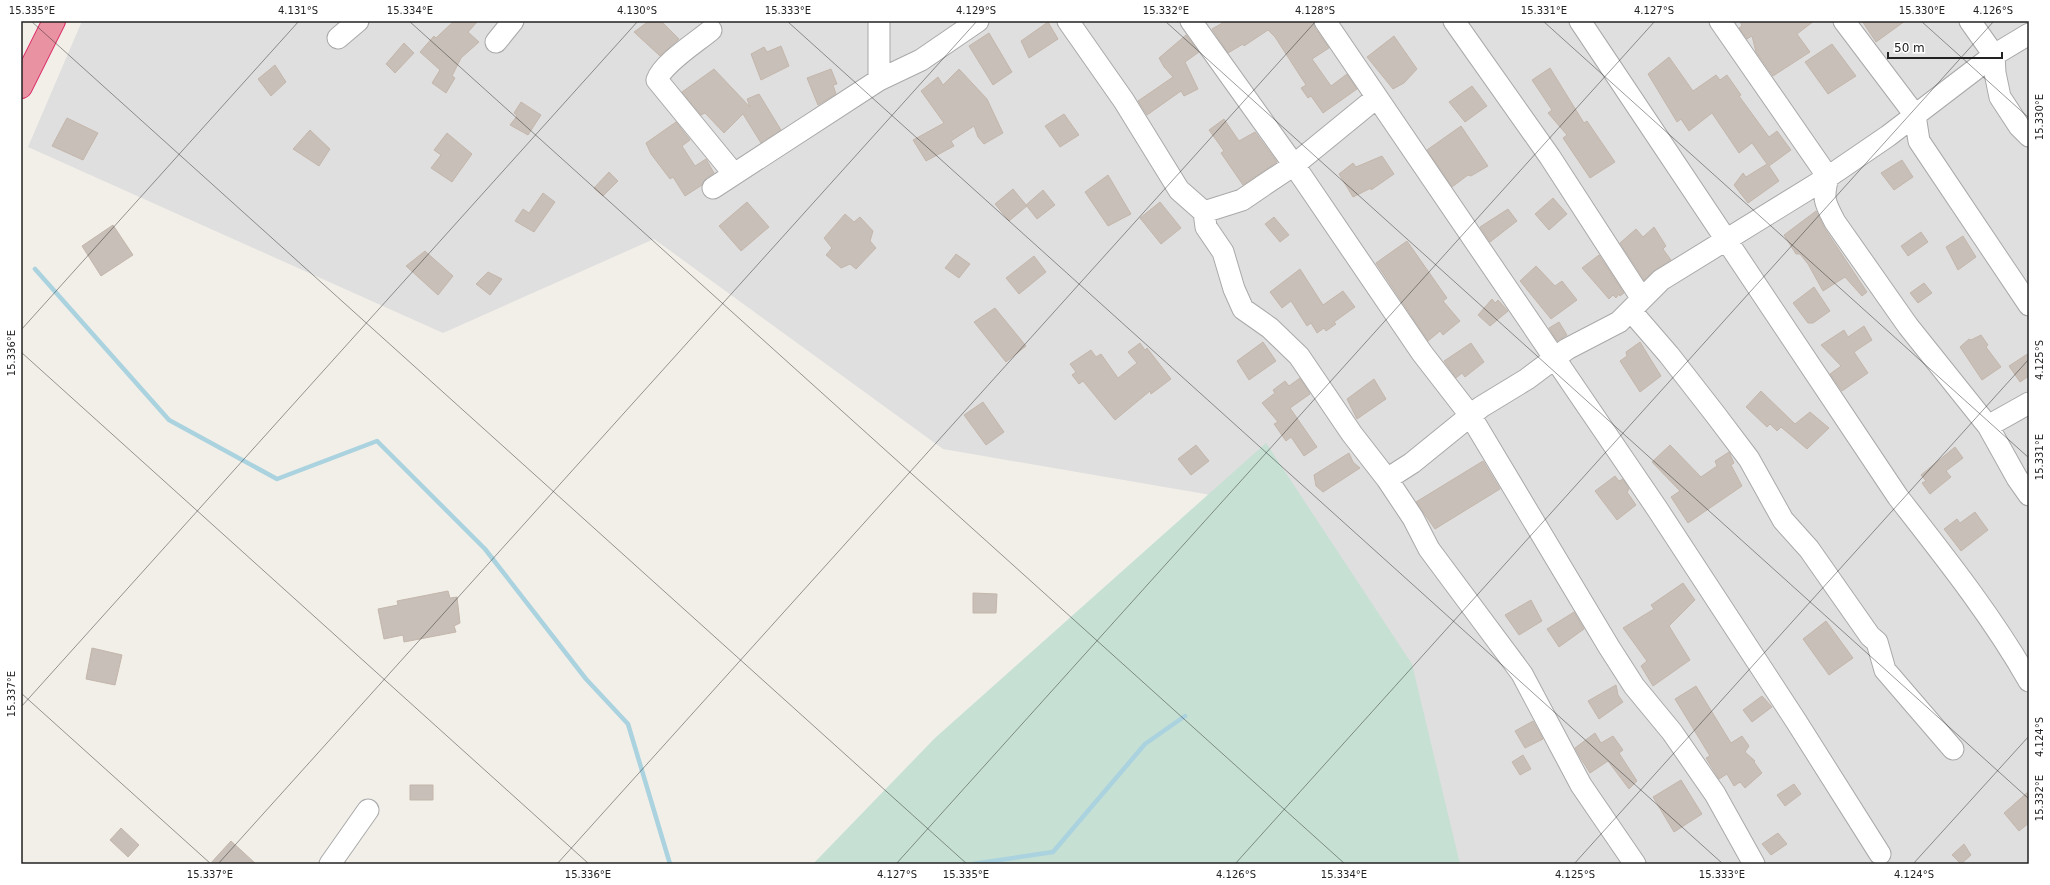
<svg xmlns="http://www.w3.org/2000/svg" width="2050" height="885" viewBox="0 0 2050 885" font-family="'DejaVu Sans',sans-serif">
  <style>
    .residential { fill: #e0dfdf }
    .wetland { fill: #c6e0d4 }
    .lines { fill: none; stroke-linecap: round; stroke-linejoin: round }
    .stream { stroke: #aad3df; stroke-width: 4.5 }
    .building { fill: #c7bfb8; stroke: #c4b6ab }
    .minor-casing { stroke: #a9a9a9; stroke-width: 23 }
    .highway-casing { stroke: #dc2a67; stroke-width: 24 }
    .minor { stroke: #fff; stroke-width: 21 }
    .highway { stroke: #e892a2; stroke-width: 22 }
    .ticks { fill: none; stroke: #222; stroke-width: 1; stroke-opacity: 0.45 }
    .neatline { fill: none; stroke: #222; stroke-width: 1.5 }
    .ticks-label { font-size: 10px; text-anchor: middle; fill: #222 }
  </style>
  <rect width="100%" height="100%" fill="#f2efe9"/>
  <path class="residential" d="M 82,21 L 2029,21 L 2029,864 L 1425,864 L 1240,500 L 943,449 L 654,239 L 443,333 L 28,147 Z"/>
  <path class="wetland" d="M 1266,443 L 1412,664 L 1460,864 L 813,864 L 935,738 Z"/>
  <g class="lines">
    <path class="stream" d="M 35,269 L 169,420 L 277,479 L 377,441 L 485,549 L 586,679 L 628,724 L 670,864
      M 973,864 L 1053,852 L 1145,744 L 1185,716"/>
  </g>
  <path class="building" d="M 454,21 L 478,21 L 468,32 L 479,42 L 461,58 L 452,76 L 455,78 L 446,93 L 432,83 L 440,70 L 420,52 L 434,36 L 436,38 Z
    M 649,21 L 661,21 L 679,39 L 660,56 L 634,32 Z
    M 1226,21 L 1313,21 L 1315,28 L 1329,48 L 1312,59 L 1331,86 L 1347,74 L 1357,89 L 1323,113 L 1311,96 L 1308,98 L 1301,88 L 1306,85 L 1275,37 L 1268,30 L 1244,46 L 1243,44 L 1228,53 L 1212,29 Z
    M 1740,21 L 1814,21 L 1797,34 L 1810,52 L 1773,76 L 1756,52 L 1752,36 L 1747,39 L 1739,28 L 1742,26 Z
    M 1862,21 L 1905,21 L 1876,42 Z
    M 1048,22 L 1058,39 L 1029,58 L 1021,41 Z
    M 989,33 L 1012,72 L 993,85 L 969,46 Z
    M 1186,35 L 1199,52 L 1185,62 L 1198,89 L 1184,96 L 1181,91 L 1147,115 L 1138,101 L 1173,77 L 1164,67 L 1159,58 Z
    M 1394,36 L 1417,69 L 1404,83 L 1393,89 L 1367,57 Z
    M 404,43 L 414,53 L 395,73 L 386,64 Z
    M 1832,44 L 1856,76 L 1828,94 L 1805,62 Z
    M 781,46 L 789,66 L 761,80 L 751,54 L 764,47 L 767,52 Z
    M 1669,57 L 1693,91 L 1716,75 L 1720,80 L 1727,75 L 1741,95 L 1739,96 L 1769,137 L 1777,131 L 1791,150 L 1769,166 L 1779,181 L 1748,203 L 1734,185 L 1743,173 L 1746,177 L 1767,164 L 1752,143 L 1739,153 L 1712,113 L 1689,131 L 1681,119 L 1677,122 L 1648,74 Z
    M 275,65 L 286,82 L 271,96 L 258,79 Z
    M 1550,68 L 1584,123 L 1587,121 L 1615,162 L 1590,178 L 1563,138 L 1567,135 L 1548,113 L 1552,110 L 1532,80 Z
    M 714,69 L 750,107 L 747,99 L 759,94 L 781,130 L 761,143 L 743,114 L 724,133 L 705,113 L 701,115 L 682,92 Z
    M 831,69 L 837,84 L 833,85 L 836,94 L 818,105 L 807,78 Z
    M 959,69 L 987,99 L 1003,133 L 984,144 L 978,137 L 974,126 L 951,141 L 954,146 L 926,161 L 913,140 L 944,123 L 921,91 L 938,77 L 943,85 Z
    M 1472,86 L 1487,106 L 1465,122 L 1449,102 Z
    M 521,102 L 541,115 L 528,135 L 510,125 L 517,116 L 514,113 Z
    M 1064,114 L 1079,135 L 1060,147 L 1045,126 Z
    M 67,118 L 98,133 L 83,160 L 52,146 Z
    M 1224,119 L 1239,141 L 1255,132 L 1277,162 L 1243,185 L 1221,153 L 1224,151 L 1209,130 Z
    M 676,122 L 690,140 L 682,146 L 695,166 L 706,159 L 714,173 L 706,178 L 702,185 L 685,196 L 673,177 L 670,179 L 651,154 L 646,143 Z
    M 1461,126 L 1488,166 L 1471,176 L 1468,175 L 1452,187 L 1427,150 Z
    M 310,130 L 330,149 L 319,166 L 293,149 Z
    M 447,133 L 472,154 L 452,182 L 431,168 L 441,155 L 434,150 Z
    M 1382,156 L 1394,174 L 1371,190 L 1371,188 L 1353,197 L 1339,174 L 1353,163 L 1356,167 Z
    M 1902,160 L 1913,177 L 1894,190 L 1881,173 Z
    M 609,172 L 618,181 L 603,196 L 594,188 Z
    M 1108,175 L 1131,214 L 1108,226 L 1085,192 Z
    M 1013,189 L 1027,206 L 1009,221 L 995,204 Z
    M 1043,190 L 1055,205 L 1037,219 L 1026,205 Z
    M 543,193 L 555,202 L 534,232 L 515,221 L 523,209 L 529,213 Z
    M 1553,198 L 1567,214 L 1549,230 L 1535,214 Z
    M 747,202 L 769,227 L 741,251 L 719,226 Z
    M 1160,202 L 1181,228 L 1161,244 L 1140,218 Z
    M 1508,209 L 1517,221 L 1490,242 L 1480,227 Z
    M 1816,211 L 1825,229 L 1867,292 L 1862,296 L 1845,277 L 1823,291 L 1808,264 L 1800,254 L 1796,254 L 1784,235 Z
    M 845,214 L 854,222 L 860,217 L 873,231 L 870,241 L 876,248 L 856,269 L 850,264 L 841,268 L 826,255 L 832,248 L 824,238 Z
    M 1274,217 L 1289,235 L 1280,242 L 1265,224 Z
    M 113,225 L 133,255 L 101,276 L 82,246 Z
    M 1654,227 L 1666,246 L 1663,249 L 1671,260 L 1655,270 L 1644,280 L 1620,243 L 1636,229 L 1643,237 Z
    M 1921,232 L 1928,242 L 1908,256 L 1901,246 Z
    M 1963,236 L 1976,257 L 1958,270 L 1946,247 Z
    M 1407,241 L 1447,298 L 1443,301 L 1460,321 L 1443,335 L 1440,331 L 1428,341 L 1376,263 Z
    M 425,251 L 453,276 L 438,295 L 406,266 Z
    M 956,254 L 970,264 L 959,278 L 945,268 Z
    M 1599,255 L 1624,293 L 1620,296 L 1619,294 L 1616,298 L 1613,295 L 1609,299 L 1582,268 Z
    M 1034,256 L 1046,272 L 1019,294 L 1006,278 Z
    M 1536,266 L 1555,286 L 1562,281 L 1577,300 L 1551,319 L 1520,281 Z
    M 1300,269 L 1323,305 L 1343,291 L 1355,307 L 1334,322 L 1336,324 L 1326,331 L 1324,328 L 1317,333 L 1311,323 L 1307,326 L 1291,301 L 1282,308 L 1270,292 Z
    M 488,272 L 502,279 L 490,295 L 476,284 Z
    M 1924,283 L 1932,293 L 1918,303 L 1910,293 Z
    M 1814,287 L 1830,311 L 1813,323 L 1808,323 L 1793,303 Z
    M 1492,299 L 1495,303 L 1498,300 L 1508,311 L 1490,326 L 1478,315 Z
    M 995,308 L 1026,346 L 1006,362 L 974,322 Z
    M 1559,322 L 1567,335 L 1557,341 L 1549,328 Z
    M 1864,326 L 1872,340 L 1854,352 L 1868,373 L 1842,391 L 1830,374 L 1841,366 L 1821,345 L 1844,330 L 1848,337 Z
    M 1981,335 L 1988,345 L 1986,347 L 2001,367 L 1982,380 L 1960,347 L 1969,339 L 1971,340 Z
    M 1263,342 L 1276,361 L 1249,380 L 1237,361 Z
    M 1640,342 L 1661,376 L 1640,392 L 1620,361 L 1627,356 L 1626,352 Z
    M 1140,343 L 1145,350 L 1147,348 L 1171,379 L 1151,394 L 1150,391 L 1115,420 L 1083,381 L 1079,384 L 1072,375 L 1076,372 L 1070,364 L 1091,350 L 1096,357 L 1101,354 L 1118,378 L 1137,363 L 1128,352 Z
    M 1471,343 L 1484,362 L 1465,377 L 1462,373 L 1456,378 L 1444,361 Z
    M 2029,353 L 2029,376 L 2020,382 L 2009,366 Z
    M 1300,378 L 1310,394 L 1290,408 L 1317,447 L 1304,456 L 1291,437 L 1286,441 L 1274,424 L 1278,422 L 1262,403 L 1275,393 L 1273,390 L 1285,381 L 1289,386 Z
    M 1374,379 L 1386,399 L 1357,419 L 1347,399 Z
    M 1761,391 L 1795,424 L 1810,412 L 1829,428 L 1807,449 L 1781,427 L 1777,431 L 1770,424 L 1767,427 L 1746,407 Z
    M 983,402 L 1004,432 L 986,445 L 964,415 Z
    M 1196,445 L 1209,461 L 1191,475 L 1178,459 Z
    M 1670,445 L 1701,477 L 1717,466 L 1715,461 L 1729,452 L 1734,463 L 1731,465 L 1742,486 L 1688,523 L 1671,497 L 1680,491 L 1652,462 Z
    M 1955,447 L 1963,458 L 1946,471 L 1951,477 L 1930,494 L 1922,483 L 1926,481 L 1921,475 Z
    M 1349,453 L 1353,462 L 1360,468 L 1323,492 L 1316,486 L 1314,475 Z
    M 1483,461 L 1500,489 L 1435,529 L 1416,502 Z
    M 1615,476 L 1619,481 L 1623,479 L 1629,489 L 1627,492 L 1636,505 L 1617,520 L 1595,491 Z
    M 1975,512 L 1988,530 L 1961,551 L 1944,529 L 1957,519 L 1960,523 Z
    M 1683,583 L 1695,600 L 1669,626 L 1690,660 L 1653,686 L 1641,666 L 1647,661 L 1623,628 L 1654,609 L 1651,605 Z
    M 448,591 L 450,598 L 457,597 L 460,623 L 454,626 L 456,632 L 404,642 L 403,635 L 384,639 L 378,609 L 398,605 L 397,601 Z
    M 973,593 L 997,594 L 996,613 L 973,613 Z
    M 1531,600 L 1542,621 L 1519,635 L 1505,615 Z
    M 1574,612 L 1584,629 L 1559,647 L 1547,629 Z
    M 1826,621 L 1853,658 L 1829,675 L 1803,639 Z
    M 92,648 L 122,655 L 115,685 L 86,679 Z
    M 1616,685 L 1618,695 L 1623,702 L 1599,719 L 1588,701 Z
    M 1696,686 L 1731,743 L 1742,736 L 1749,746 L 1745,752 L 1755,761 L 1754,762 L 1762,773 L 1745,788 L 1740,782 L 1734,786 L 1727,774 L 1719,779 L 1706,758 L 1710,756 L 1675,699 Z
    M 1762,696 L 1772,707 L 1752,722 L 1743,710 Z
    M 1533,721 L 1543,739 L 1525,748 L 1515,731 Z
    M 1595,733 L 1601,743 L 1613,736 L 1623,750 L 1619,753 L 1637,781 L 1629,789 L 1608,761 L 1590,773 L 1580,757 L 1575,748 Z
    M 1523,755 L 1531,769 L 1520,775 L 1512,762 Z
    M 1681,780 L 1702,814 L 1674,832 L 1653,797 Z
    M 1794,784 L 1801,794 L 1785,806 L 1777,795 Z
    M 410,785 L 433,785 L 433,800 L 410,800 Z
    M 2029,791 L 2029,823 L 2019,831 L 2004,813 Z
    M 121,828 L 139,845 L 128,857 L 110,840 Z
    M 1778,833 L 1787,844 L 1771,855 L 1762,844 Z
    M 231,841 L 256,864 L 210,864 Z
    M 1964,844 L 1971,855 L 1961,864 L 1952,855 Z"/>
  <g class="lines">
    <defs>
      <path id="minor" d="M 1068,21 L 1124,101 L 1179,190 L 1204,212 L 1242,200 L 1264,185 L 1294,165 L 1376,98
        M 1191,21 L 1294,165 L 1422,353 L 1470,415 L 1609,647 L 1634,686 L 1672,732 L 1715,794 L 1754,864
        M 1325,21 L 1658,510 L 1796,721 L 1880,854
        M 1454,21 L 1550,157 L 1642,299
        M 1580,21 L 1898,497 C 1944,556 1992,616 2029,681
        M 1720,21 L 1828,177 C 1822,199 1825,203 1835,222 L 1908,326 L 1988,426 L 2029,403
        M 1844,21 L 1915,115 L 1919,141 L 2029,305
        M 1970,21 L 1994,55 L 1995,73 L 2000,97 L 2019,126 L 2029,136
        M 711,30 C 697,42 663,63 657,80 L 734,174
        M 338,38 L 358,21
        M 496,42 L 513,21
        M 879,80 L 879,21
        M 713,188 L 879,80 L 921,60 L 978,21
        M 1204,212 L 1206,227 L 1223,252 L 1234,289 L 1243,309 L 1270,328 L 1299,356 L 1352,434 L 1387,479
        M 1631,311 L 1669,355 L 1715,414 L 1749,459 L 1783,520 L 1809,549 L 1870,636 L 1877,642 L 1885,670 L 1953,749
        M 1988,426 L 2017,478 L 2029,495
        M 330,864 L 368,810
        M 1635,864 L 1581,785 L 1522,674 L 1429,549 L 1413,518 L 1387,479 L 1412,463 L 1481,407 L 1527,379 L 1567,349 L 1619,322 L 1661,280 L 1828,177 L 1888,136 L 1994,55 L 2029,34"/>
      <path id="highway" d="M 21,87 L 54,21"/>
    </defs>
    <use href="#minor" class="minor-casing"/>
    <use href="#highway" class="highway-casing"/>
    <use href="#minor" class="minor"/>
    <use href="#highway" class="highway"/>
  </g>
  <path class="ticks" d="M 31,21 L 967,864M 409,21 L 1345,864M 787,21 L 1723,864M 1165,21 L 2029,799M 1543,21 L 2029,458M 1921,21 L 2029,118M 21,330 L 299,21M 21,352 L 589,864M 21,693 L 211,864M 21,707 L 638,21M 218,864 L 977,21M 557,864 L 1316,21M 896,864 L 1655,21M 1235,864 L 1994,21M 1574,864 L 2029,359M 1913,864 L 2029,736"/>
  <rect width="2050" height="885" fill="none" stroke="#ffffff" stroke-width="44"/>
  <path d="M1888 52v6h114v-6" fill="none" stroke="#222222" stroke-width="2"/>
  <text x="1894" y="52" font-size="12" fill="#222222" stroke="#ffffff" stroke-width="3" paint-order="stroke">50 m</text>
  <rect x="22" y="22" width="2006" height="841" class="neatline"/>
  <g class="ticks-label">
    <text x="32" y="14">15.335°E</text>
    <text x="298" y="14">4.131°S</text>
    <text x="410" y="14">15.334°E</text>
    <text x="637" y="14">4.130°S</text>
    <text x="788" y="14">15.333°E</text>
    <text x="976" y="14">4.129°S</text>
    <text x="1166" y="14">15.332°E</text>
    <text x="1315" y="14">4.128°S</text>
    <text x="1544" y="14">15.331°E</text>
    <text x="1654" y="14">4.127°S</text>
    <text x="1922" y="14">15.330°E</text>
    <text x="1993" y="14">4.126°S</text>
    <text transform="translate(2039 117) rotate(-90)" y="4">15.330°E</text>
    <text transform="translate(11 353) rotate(-90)" y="4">15.336°E</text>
    <text transform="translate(2039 360) rotate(-90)" y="4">4.125°S</text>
    <text transform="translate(2039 457) rotate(-90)" y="4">15.331°E</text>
    <text transform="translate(11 694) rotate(-90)" y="4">15.337°E</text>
    <text transform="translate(2039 737) rotate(-90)" y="4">4.124°S</text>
    <text transform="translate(2039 798) rotate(-90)" y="4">15.332°E</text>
    <text x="210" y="878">15.337°E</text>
    <text x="588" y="878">15.336°E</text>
    <text x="897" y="878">4.127°S</text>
    <text x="966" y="878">15.335°E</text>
    <text x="1236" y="878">4.126°S</text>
    <text x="1344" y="878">15.334°E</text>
    <text x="1575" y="878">4.125°S</text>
    <text x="1722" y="878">15.333°E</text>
    <text x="1914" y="878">4.124°S</text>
  </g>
</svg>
